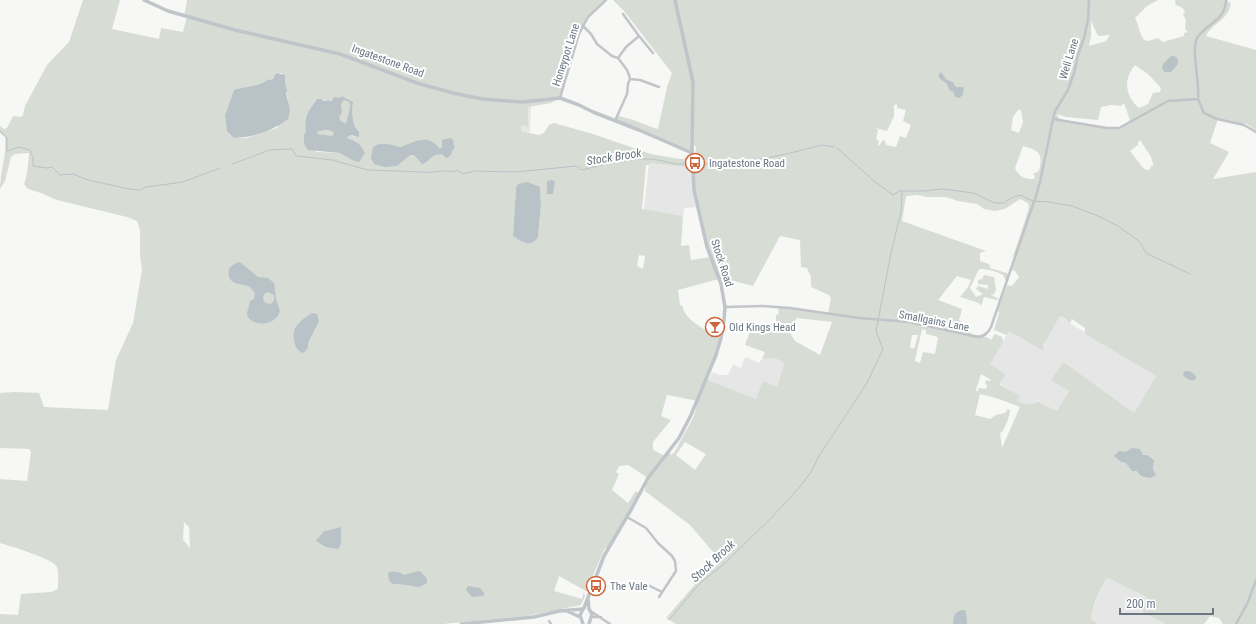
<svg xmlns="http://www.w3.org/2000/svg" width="1256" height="624" viewBox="0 0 1256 624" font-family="'Roboto Condensed',sans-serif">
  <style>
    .built { fill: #e5e6e5 }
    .green { fill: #d7dcd5; fill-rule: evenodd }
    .water { fill: #b9c2c6; fill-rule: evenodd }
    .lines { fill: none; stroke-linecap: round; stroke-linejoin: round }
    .stream { stroke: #b9c2c6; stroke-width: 1 }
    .street { stroke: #c1c4c8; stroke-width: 2.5 }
    .secondary { stroke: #c0c5ca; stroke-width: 3.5 }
    .labels { text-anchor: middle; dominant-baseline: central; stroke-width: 4; stroke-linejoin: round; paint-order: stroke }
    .street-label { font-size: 11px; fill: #6a7682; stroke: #fff }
    .poi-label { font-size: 11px; fill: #6a7682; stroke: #fff; text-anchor: start }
    .water-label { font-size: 12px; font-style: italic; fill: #66767e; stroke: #fff }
  </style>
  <rect width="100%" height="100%" fill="#f7f7f5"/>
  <path class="built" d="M 528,103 L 531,103 L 530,132 L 521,131 L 521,125 L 528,125 Z
    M 649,163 L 691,168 L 698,207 L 684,208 L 683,216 L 644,210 Z
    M 1060,316 L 1070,324 L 1085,332 L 1085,334 L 1156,376 L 1134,413 L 1065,363 L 1063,364 L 1069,391 L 1057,411 L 1037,400 L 1034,404 L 1029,405 L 1017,401 L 1019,396 L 999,383 L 990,364 L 1009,331 L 1044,350 L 1043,346 Z
    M 745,357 L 759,363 L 762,359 L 775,358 L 784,363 L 777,387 L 756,399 L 708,380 L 712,372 L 720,375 L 728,375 L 733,364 L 741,368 Z
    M 1107,578 L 1147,597 L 1142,612 L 1166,624 L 1098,624 L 1094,623 L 1091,619 L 1091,614 L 1098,596 Z"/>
  <path class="green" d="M 83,0 L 120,0 L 112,29 L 159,39 L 161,28 L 183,32 L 187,16 L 184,15 L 185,12 L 187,0 L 606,0 L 588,17 L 579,34 L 560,98 L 551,103 L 528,107 L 528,126 L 521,125 L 521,131 L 539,135 L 544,133 L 549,125 L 554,123 L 593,134 L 651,154 L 680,159 L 684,159 L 688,154 L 692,156 L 692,159 L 695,158 L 696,146 L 692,145 L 692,153 L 615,122 L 617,116 C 632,118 644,125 658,129 L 667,87 L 672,73 L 624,11 L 613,0 L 1158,0 L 1147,6 L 1135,18 C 1139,25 1139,33 1144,40 L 1148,41 L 1158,38 L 1163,42 L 1184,36 L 1184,33 L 1188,32 L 1185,29 L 1186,20 L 1183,14 L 1185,12 L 1183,8 L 1176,5 L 1175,0 L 1228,0 L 1228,2 L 1231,3 C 1228,21 1212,23 1206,36 L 1256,50 L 1256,130 L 1245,123 L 1244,125 L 1218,119 L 1210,143 L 1229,152 L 1213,179 L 1256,172 L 1256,624 L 1223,624 L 1219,618 L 1210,616 L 1204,624 L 1166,624 L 1142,612 L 1147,597 L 1107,578 C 1100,590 1092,605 1091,619 L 1098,624 L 967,624 L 967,617 L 953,618 L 953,624 L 676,624 L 666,618 L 698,581 L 720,560 L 690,525 L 645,491 L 646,483 L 648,478 L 628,465 L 619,466 L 616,472 L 619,474 L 612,490 L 628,503 L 636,491 L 640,494 L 609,549 L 605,548 L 586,591 L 559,576 L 554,591 L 582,599 L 584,592 L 585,596 L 581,605 L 527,616 L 443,624 L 0,624 L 0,614 L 18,615 L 21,594 L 51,592 L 58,589 C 58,583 59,573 57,567 C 54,559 10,546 0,543 L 0,479 L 27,481 L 31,452 L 29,449 L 0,448 L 0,393 L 15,392 L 39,393 L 44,407 L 108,410 L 116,360 L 133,323 L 142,270 L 140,254 L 140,230 L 137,221 L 127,217 L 57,200 L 41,193 L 28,189 L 24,184 C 28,175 28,163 29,153 L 15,154 L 11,157 L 5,181 L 0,189 C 0,172 7,154 5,137 L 0,133 L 0,126 L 4,129 L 7,128 L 13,116 L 21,117 L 23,115 L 25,106 L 47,65 L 69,42 ZM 1091,21 L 1097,34 L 1099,36 L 1110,35 L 1106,41 L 1089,46 L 1091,36 ZM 1135,65 L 1148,74 L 1161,88 L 1160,92 L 1153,93 L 1148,104 L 1139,108 C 1125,96 1123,79 1135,65 ZM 277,73 L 282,73 C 287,82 285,90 288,99 L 277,128 L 246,138 L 234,138 L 225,115 L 234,90 C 247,85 257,88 269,79 L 271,80 L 274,78 ZM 941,73 L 946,79 L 953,82 L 956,87 L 964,90 L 963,95 L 949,88 L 946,83 L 940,79 L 938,75 ZM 340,98 L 353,102 L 352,118 L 356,130 L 355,137 L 351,135 L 347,136 L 347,138 L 356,141 L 352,160 L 341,153 L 316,152 C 303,128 299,121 317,99 C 326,101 331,100 340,98 ZM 1124,103 L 1130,120 C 1127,123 1124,126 1120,127 C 1107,130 1074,123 1060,120 L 1057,114 L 1066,117 L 1098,120 L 1101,107 L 1111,105 L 1121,106 ZM 897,104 L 897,108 L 906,110 L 903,121 L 911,125 L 906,138 L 900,136 L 896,147 L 886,145 L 885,141 L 883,140 L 879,146 L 878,145 L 879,141 L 876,139 L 878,130 L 875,128 L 887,131 L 894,116 L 894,105 ZM 1018,110 L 1021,110 L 1023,122 L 1019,133 L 1011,130 L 1013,117 ZM 1140,140 L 1151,157 L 1154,166 L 1152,165 L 1149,170 L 1144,169 L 1130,151 L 1138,145 L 1138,142 ZM 1023,146 C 1040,151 1043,153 1039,171 L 1033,174 L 1035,176 L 1034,179 C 1026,180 1018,176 1015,168 ZM 649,163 L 691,168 L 707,247 L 711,257 L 691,260 L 689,245 L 681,246 L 683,216 L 642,209 L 646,165 L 649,165 ZM 540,187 L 541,205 L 538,237 L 513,236 L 516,188 ZM 917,195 L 927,197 L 946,197 L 958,201 L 977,204 L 984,209 L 995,211 L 1005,209 L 1020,199 L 1028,203 L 1029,208 L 1015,251 L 1013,256 L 1015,259 L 1012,270 L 1015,271 L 1019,277 L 1012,286 L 1007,285 L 998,310 L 999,313 L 994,330 L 1007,335 L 1009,331 L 1044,351 L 1043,346 L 1060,316 L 1064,318 L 1070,324 L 1072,319 L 1085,328 L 1085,334 L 1156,376 L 1134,413 L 1065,363 L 1062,364 L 1051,380 L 1069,391 L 1057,411 L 1038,401 C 1030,406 1026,404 1017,401 L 1020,396 L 999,384 L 1005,374 L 990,364 L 1003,342 L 1002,337 L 995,334 L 991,340 L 989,338 L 984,337 L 992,325 C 986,333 980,339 969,332 L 971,327 L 966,325 L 959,320 L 962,309 L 938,300 L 957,276 L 971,280 L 968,287 L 960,297 L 979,303 L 981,306 L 984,297 L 998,300 L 999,299 L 991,295 L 994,294 L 996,289 L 994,277 L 984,275 L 982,279 L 978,280 L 978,284 L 988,285 L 988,289 L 978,286 L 976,289 L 983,294 L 976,297 L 970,288 L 979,269 C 987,269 996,271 1003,275 L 1006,281 L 1010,274 L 990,268 L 989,264 L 980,261 L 980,253 L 986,251 L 902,221 L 906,196 ZM 780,236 L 800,240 L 801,267 L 807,268 L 811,277 L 811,287 L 829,295 L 831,298 L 828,314 L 778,307 L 779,314 L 776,315 L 776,324 L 753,323 L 745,345 L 765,352 L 762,359 L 775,358 L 784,363 L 777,387 L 763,381 L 756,399 L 708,380 L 706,378 L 721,338 L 720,334 C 716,333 713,334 710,332 C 702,329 682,316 683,306 L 680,305 L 678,290 L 719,279 L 726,279 L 753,286 ZM 639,255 L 645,256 L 643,269 L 637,266 ZM 797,318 L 832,322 L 820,355 L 795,341 L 790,333 L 791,325 ZM 922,329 L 926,330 L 926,334 L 938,337 L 935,354 L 923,352 L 920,363 L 915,361 L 915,360 ZM 912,335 L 918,335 L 914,349 L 910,347 ZM 981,374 L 991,380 L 990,381 L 986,380 L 985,383 L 987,385 L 986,389 L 979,388 L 977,392 L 976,390 ZM 980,394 L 996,398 L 1020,407 L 1002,448 L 1000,433 L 1002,432 C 1006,425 1009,419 1010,410 L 1008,409 L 1005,413 L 996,415 L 990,419 L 975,415 ZM 667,395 L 698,401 L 694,416 L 674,453 L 671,455 L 669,451 L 665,456 L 653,450 L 653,442 L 671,420 L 661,416 ZM 685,442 L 706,454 L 695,470 L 676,455 ZM 1126,452 L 1143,455 L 1154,463 L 1153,470 L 1141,476 L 1126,463 L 1121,462 L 1115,456 ZM 184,522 L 189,527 L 190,548 L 183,540 Z
    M 344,100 L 349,102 L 350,107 L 346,123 L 342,122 L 339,118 C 343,110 340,109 342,101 Z
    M 325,130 L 332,131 L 334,133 L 332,137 L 318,134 L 317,132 Z"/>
  <path class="water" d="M 1171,56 L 1174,56 L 1178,59 L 1178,64 L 1171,72 L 1164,72 L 1162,68 L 1163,64 Z
    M 941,72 L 946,79 L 953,82 L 956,87 L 963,87 L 964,90 L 963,95 L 959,98 L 955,97 L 953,91 L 950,91 L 946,83 L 940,79 L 938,75 Z
    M 277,73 L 285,75 L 285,82 L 287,90 L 286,93 L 290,110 L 288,119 C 272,131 255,137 234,138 L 227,131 L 225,115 L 234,90 C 247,85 257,88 269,79 L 271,80 L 274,78 L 274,76 Z
    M 341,96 L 353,102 C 352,112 351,124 359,132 L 359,137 L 351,135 L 347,137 L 347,138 C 357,141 360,144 365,153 L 359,162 L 352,160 L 340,153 L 308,150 L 304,144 L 304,134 L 306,133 C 303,117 308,111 317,99 L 321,99 L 324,101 L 328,100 L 331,101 L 334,97 L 340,98 ZM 344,100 L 349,102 L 350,107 L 346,123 L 342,122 L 339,118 L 342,112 L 341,106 L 342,102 ZM 325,130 L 332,131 L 334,133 L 332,136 L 318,134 L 317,132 Z
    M 451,138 L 454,142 L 453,144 L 455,146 L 450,156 L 446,158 L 442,154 C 428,155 432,161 422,164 L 414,155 L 410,155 L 397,166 L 385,167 L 374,164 L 371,158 L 373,147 C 382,141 391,145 400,147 C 411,144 425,134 435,144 C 437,145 438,147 440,149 L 442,147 L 442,140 Z
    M 551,180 L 555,181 L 553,194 L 547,194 L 547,181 Z
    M 527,182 L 540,187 L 541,205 L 538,237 C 531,248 522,242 513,236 L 516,188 L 518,184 Z
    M 238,262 L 241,263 L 258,277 L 268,278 L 274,283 L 276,299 L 280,311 C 275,328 249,326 247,314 C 247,310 250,305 250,301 L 254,299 L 255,293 L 250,287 C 239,282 226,286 229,268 L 233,265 ZM 268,292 L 274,295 L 274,301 L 271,304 L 265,303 L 263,299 L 264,294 Z
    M 312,313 L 317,314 L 319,321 L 308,343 L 308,348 L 303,353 C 298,351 296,348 295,344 C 290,327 299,322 312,313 Z
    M 1185,371 C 1190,371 1192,372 1196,376 L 1195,380 C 1190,381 1185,379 1183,374 Z
    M 1132,448 L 1140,449 L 1143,455 L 1147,455 L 1154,460 L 1153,470 L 1156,475 L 1150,478 L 1141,476 L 1136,471 L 1132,471 L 1126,463 L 1121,462 L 1114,456 L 1119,451 L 1126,452 Z
    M 341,527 L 341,544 L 338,549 L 326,547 L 316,541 L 324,531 L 326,531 Z
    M 418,571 L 421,572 L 427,579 L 427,583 L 419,587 C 415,587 411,585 406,585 C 397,583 388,588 388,573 C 393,570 399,572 404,575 Z
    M 468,586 L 480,588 L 484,593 L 484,596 L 472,597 L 466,590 Z
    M 962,610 L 965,610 C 967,615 967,619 967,624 L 953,624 C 953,617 954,612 962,610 Z"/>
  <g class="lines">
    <path class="stream" d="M 0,131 L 7,138 L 7,151 L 19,147 L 30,150 L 33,158 L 33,166 L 47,168 L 52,167 L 60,175 L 73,174 L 88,180 L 129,189 L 140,190 L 146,187 L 183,182 L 220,168
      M 837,148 L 874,181 L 893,195 L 899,191 L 923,191 L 943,189 L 973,193 L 995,203 L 1004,203 L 1011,198 L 1020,195 L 1033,201 L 1049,202 L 1072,206 L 1098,216 L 1118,226 L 1140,242 L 1146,253 L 1190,274
      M 232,164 L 270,150 L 292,149 L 296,156 L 332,160 L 368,170 L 423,172 C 432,173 436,171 444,171 C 450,171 452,173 457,170 L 463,174 L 474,171 L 515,172 L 577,166 L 582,170 L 613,162 L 638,159 L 653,159 L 676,164 L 692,164
      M 695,164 C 738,166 780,156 822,145 L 834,147
      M 669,620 L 700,583 L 724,564 L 771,518 L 799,488 L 811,472 L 819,456 L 867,383 L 883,349 L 876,331 L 891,253 L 901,212 L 902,192"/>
    <path class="street" d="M 623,14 L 639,36
      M 583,26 L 591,34 L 597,44 L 612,56 L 618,58 L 627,70 L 629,75 L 630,79 L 628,84 L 627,94 L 615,121
      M 618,58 L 626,47 L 639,36 L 653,53
      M 630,79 L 640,80 L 659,87
      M 560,98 L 579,34 L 588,17 L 606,0
      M 1198,99 C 1200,83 1191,50 1197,38 C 1206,23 1225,22 1226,0
      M 1198,99 L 1204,113 L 1217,119 L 1244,125 L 1256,132
      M 1053,119 L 1107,128 L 1119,128 L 1168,101 L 1198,99
      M 725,307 L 763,306 L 790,308 L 859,318 L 910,322 L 977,337 C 984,337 988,334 991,327 L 1036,196 L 1040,182 L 1053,119 L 1055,111 L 1068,90 L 1074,73 L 1078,55 L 1084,38 L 1088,20 L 1089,0
      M 627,517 L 646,528 L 658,543 L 672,556 L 675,561 L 676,571 L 659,597
      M 645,587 L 646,584 L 662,592
      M 592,612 L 610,624
      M 591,617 L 601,617
      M 549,621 L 551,624
      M 1236,624 L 1248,602 L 1256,580"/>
    <path class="secondary" d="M 144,0 L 168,11 L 235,30 L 340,54 L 417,83 L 453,93 L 482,99 L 508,101 L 523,102 L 560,98 L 579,105 L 593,112 L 639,130 L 692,153
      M 588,599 L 589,609 L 592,614 L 589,624
      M 584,608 L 604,556 L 632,508 L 648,478 L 679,438 L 691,415 L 716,355 L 721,338 L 724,320 L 725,307 L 721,284 L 707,247 L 694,190 L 692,147 L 693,82 L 675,0
      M 567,611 L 580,617
      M 461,624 L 534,617 L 559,611 L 582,609
      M 583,624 L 580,615 L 583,609"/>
  </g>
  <defs>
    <symbol id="bus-ring" viewBox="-11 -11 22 22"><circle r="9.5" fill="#fff" stroke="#cf673d" stroke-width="1.5"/><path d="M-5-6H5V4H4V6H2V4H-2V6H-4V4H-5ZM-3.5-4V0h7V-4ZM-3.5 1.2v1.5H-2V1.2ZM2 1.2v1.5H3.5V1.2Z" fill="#cf673d"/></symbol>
    <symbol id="bar-ring" viewBox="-11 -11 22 22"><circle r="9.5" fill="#fff" stroke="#cf673d" stroke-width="1.5"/><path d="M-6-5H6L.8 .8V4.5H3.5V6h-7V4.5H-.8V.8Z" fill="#cf673d"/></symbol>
  </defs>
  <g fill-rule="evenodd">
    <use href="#bus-ring" x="684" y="152" width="22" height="22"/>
    <use href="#bar-ring" x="704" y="316" width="22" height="22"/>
    <use href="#bus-ring" x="585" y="575" width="22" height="22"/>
  </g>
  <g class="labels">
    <g class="street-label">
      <text transform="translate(566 55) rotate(-72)">Honeypot Lane</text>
      <text transform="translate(1069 59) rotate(-73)">Well Lane</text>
      <text transform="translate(388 61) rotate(20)">Ingatestone Road</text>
      <text transform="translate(722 263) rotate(72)">Stock Road</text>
      <text transform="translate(934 321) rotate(11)">Smallgains Lane</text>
    </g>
    <g class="poi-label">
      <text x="709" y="163">Ingatestone Road</text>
      <text x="729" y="327">Old Kings Head</text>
      <text x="610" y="586">The Vale</text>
    </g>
    <g class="water-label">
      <text transform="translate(614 157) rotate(-9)">Stock Brook</text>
      <text transform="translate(713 561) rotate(-43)">Stock Brook</text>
    </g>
  </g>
  <path d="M1120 608v6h93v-6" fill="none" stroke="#6a7682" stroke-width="2"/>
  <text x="1126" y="608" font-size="12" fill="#6a7682" stroke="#ffffff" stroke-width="3" paint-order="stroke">200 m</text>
</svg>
